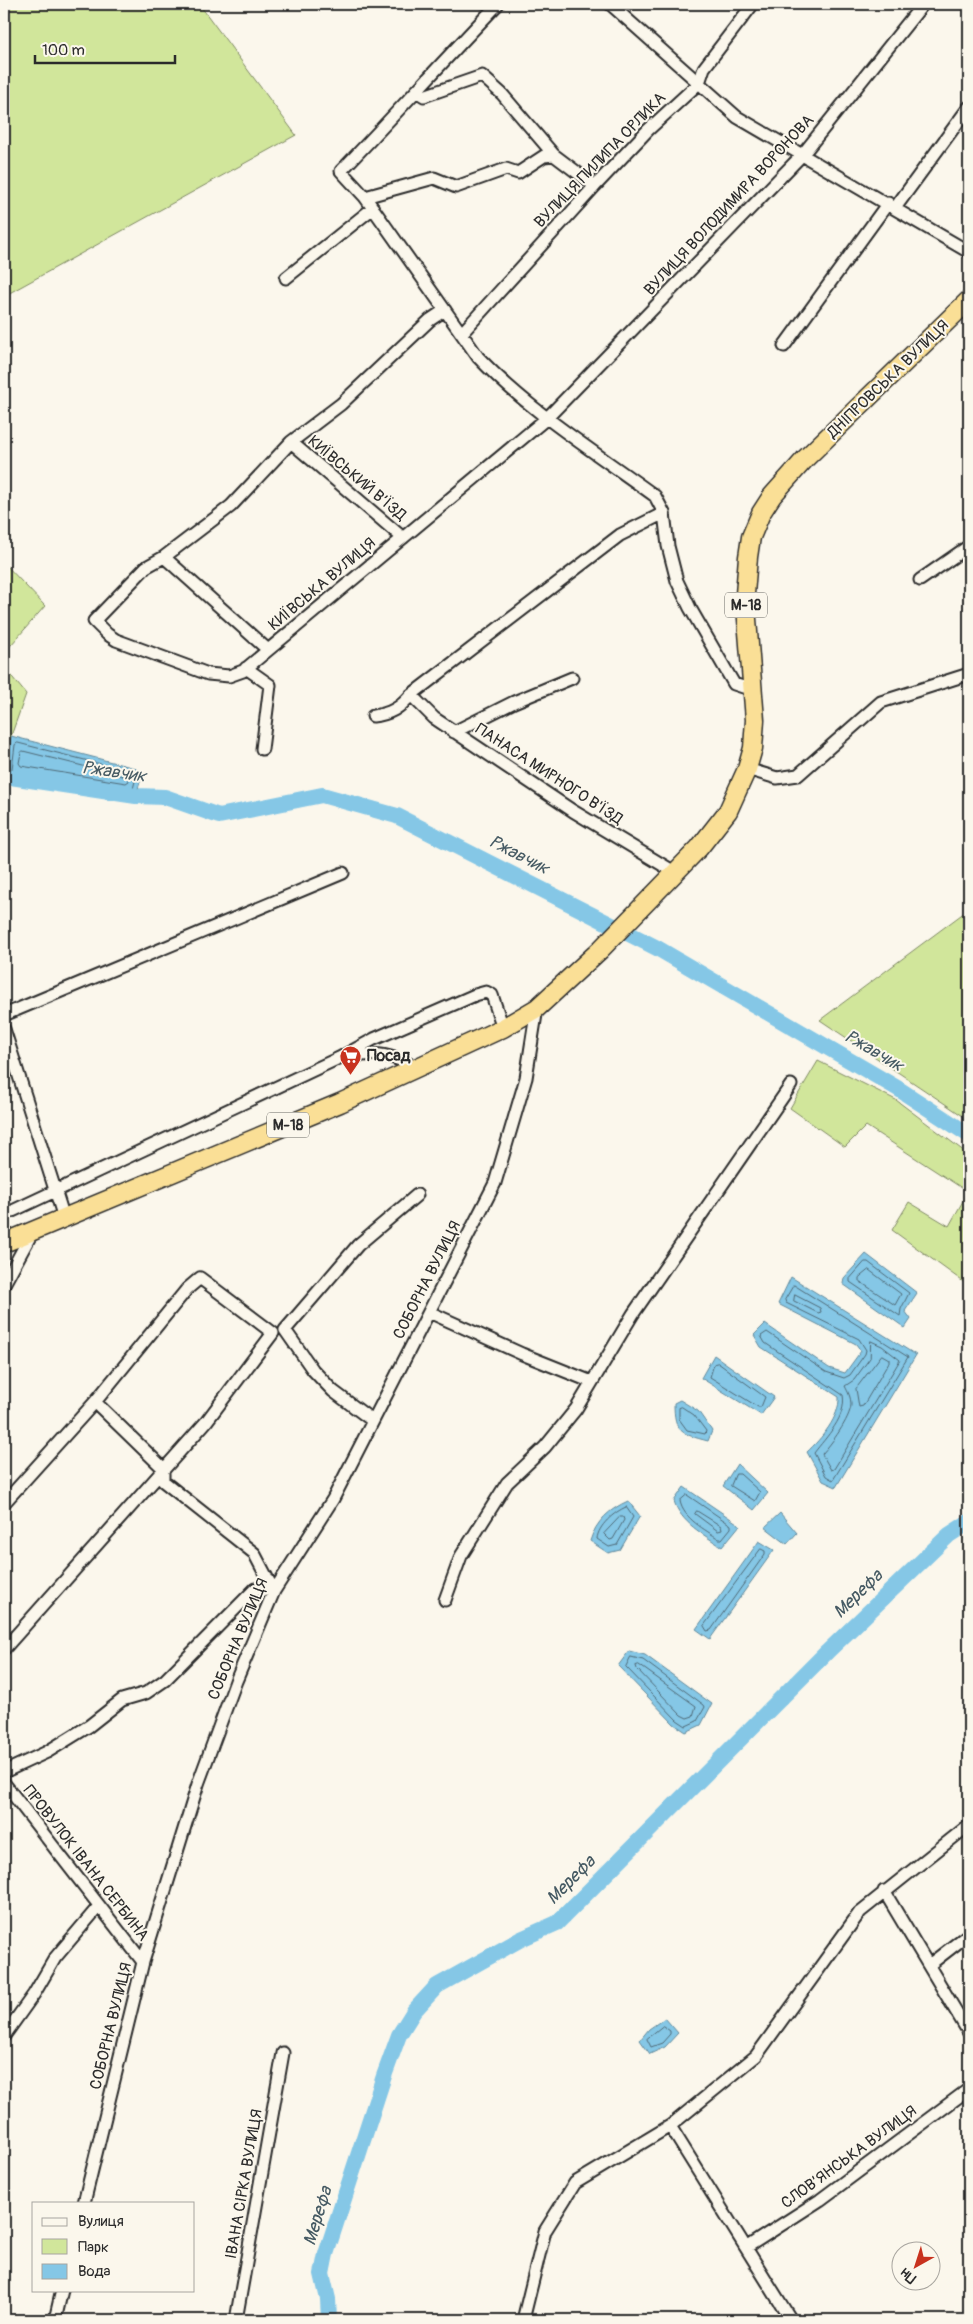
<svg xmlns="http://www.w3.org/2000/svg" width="973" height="2324" viewBox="0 0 973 2324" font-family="Pangolin,sans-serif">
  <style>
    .green { fill: #d1e69b; stroke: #7e8863 }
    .water { fill: #85c7e6; stroke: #61899b }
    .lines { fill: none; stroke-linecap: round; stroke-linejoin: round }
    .shore { stroke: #4f6976; stroke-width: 1 }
    .river { stroke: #85c7e6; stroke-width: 16 }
    .minor-casing { stroke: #2b2b2b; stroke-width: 15 }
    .highway-casing { stroke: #2b2b2b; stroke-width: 21 }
    .minor { stroke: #fbf7ec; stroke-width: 11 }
    .highway { stroke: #fadf96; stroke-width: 18 }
    .labels { text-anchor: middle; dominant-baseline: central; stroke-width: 4; stroke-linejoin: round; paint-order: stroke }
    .shield { fill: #fbf7ec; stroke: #696865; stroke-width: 1 }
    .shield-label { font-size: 15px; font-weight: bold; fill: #2b2b2b }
    .street-label { font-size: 16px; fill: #2b2b2b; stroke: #fbf7ec }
    .poi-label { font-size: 16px; font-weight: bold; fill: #2b2b2b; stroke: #fbf7ec; text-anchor: start }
    .water-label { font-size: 18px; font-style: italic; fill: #465a63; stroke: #fbf7ec }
  </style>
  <rect width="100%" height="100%" fill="#fbf7ec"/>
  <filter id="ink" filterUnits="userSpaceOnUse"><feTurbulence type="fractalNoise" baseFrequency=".02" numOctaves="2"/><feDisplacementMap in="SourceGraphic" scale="10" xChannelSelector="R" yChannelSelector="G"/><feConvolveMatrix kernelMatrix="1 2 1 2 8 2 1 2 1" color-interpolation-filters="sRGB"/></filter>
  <g filter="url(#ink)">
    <path class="green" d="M 4,4 L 199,4 L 296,135 L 4,296 Z
      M 4,563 L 45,606 L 4,653 Z
      M 4,667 L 26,694 L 11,736 L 6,775 L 4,776 Z
      M 969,909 L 969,1120 L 820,1020 Z
      M 818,1061 L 896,1100 L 969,1155 L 969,1286 L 892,1230 L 909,1202 L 949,1226 L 968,1192 L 866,1126 L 845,1147 L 790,1108 Z"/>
    <path class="water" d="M 11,736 L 135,768 L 142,775 L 136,796 L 6,775 Z
      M 866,1254 L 917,1293 L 905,1311 L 911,1319 L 905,1328 L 843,1284 L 844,1278 Z
      M 791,1277 L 916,1355 L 836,1487 L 823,1481 L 807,1452 C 821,1439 840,1417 839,1397 L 761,1347 L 754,1335 L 765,1324 L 829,1368 L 845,1373 L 861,1351 L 856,1344 L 778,1304 Z
      M 714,1355 L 774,1397 L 761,1415 L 701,1378 Z
      M 680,1400 L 698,1411 L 712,1431 L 708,1441 C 681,1434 674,1432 674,1403 Z
      M 737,1464 L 768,1493 L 754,1510 L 723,1486 Z
      M 684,1487 L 740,1525 L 722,1547 C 703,1534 681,1523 674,1501 Z
      M 628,1501 L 640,1516 L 620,1550 L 608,1553 L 590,1541 C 596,1521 610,1509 628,1501 Z
      M 780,1513 L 797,1533 L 787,1544 L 765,1527 Z
      M 759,1541 L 774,1550 L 710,1639 L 696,1629 Z
      M 629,1651 L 645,1655 L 712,1704 L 701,1725 L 686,1732 L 674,1724 L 618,1666 Z
      M 665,2018 L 678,2033 L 665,2047 L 650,2054 L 640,2040 L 649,2029 Z"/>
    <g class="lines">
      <path class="shore" d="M 18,743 L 132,772 L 136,777 L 133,789 L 130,790 L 14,771 L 12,769 L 15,745 Z
        M 23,751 L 127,777 L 129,781 L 126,783 L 21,766 L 19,763 L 21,753 Z
        M 865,1262 L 868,1262 L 909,1293 L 901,1309 L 900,1316 L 850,1282 L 850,1279 Z
        M 869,1270 L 901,1294 L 895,1305 L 859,1281 L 859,1278 Z
        M 794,1285 L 908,1357 L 833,1480 L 826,1476 L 814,1453 C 826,1437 847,1417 843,1395 L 765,1343 L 761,1336 L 767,1332 L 826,1372 L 844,1378 L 850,1375 L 865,1354 L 866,1350 L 859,1339 L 786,1303 L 785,1300 Z
        M 795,1295 L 820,1308 L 821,1312 L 818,1313 L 794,1301 Z
        M 871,1341 L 882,1346 L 900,1360 L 834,1469 L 831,1470 L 822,1454 C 831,1444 850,1419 851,1405 C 851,1397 848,1392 845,1386 L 854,1380 L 870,1358 Z
        M 882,1355 L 889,1359 L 889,1362 L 863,1406 L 859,1407 L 856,1389 Z
        M 718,1363 L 765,1397 L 761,1407 L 758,1407 L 710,1377 L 714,1364 Z
        M 682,1407 L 694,1415 L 706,1431 L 705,1434 L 687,1430 L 679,1419 L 679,1408 Z
        M 736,1474 L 740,1474 L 760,1492 L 755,1501 L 731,1486 Z
        M 687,1495 L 731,1525 L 731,1528 L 722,1539 L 719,1539 C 706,1530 683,1519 680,1501 Z
        M 626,1507 L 633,1517 L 617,1545 L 609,1547 L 597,1539 C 598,1526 614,1512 626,1507 Z
        M 697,1511 L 721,1526 L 722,1530 L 718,1531 L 695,1514 Z
        M 620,1517 L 623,1517 L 624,1520 L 613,1539 L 610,1540 L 604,1534 Z
        M 761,1549 L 765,1551 L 765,1554 L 711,1630 L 707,1631 L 704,1626 Z
        M 631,1657 L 643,1660 L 704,1705 L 705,1707 L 697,1721 L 686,1726 L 677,1720 L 626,1667 Z
        M 639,1665 L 696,1706 L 693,1716 L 687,1718 L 681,1715 L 637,1669 L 636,1666 Z
        M 663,2026 L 670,2031 L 670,2034 L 662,2043 L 651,2047 L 647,2039 Z"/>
      <path class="river" d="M 4,776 L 136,796 L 165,797 L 219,816 L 322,795 L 397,816 L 657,948 L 897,1088 L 969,1135
        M 329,2320 L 328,2299 L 322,2274 L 326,2254 L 384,2076 L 399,2035 L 414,2011 L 437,1986 L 521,1939 L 557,1923 L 827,1652 L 949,1535 L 969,1522"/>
      <defs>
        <path id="minor" d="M 498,4 C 445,59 394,116 341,171 L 365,197 L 478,357 C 529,411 595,452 655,496 L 664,513 L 668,546 L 677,581 L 690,608 L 734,684 L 743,687 L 753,687
          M 610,4 L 737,117 L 969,252
          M 416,91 L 424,96 L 482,76 L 502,94 L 554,155
          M 365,197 L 434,178 L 456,187 L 506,169 L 518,173 L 544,156 L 554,155 L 595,186
          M 895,208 L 969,107
          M 286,278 L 373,208
          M 445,310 L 430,320 L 341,404 L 291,442 L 231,506 L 164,557 L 146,567 L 94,621 L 107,634 L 116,640 L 208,674 L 229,676 L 243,671 L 547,418 L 803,154 L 923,4
          M 462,333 L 595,186 L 648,130 L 699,83 L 704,68 L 753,4
          M 784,346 L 888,203
          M 291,442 L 403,538
          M 164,557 L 268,650
          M 920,580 L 969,546
          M 246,668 L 270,685 L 262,749
          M 411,695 L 434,718 L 573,811 L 676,873
          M 373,716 C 390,714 400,708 411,695 L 620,535 L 664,513
          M 454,732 L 514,702 L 572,678
          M 747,769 L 777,778 L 798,775 L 881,702 L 969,674
          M 4,1015 L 343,873
          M 4,1029 L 64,1218
          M 349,1057 C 379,1052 390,1054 417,1068
          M 4,1215 L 339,1058 L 374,1039 L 475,995 L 486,992 L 492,995 L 503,1028
          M 4,1284 L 33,1231
          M 429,1312 L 522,1354 L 592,1382
          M 373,1421 L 333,1391 L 313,1370 L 285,1330 L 358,1245 L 417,1195
          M 4,1503 L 95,1402 L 187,1289 L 200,1278 L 273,1333 L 206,1422 L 4,1649
          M 445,1600 L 461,1556 L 507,1483 L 545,1447 L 576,1409 L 633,1314 L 791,1085
          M 4,1772 L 47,1752 L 89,1726 L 122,1700 L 146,1693 L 165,1680 L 255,1589 L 274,1591 L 254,1553 L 163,1481 L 163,1468 L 95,1402
          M 4,1783 L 143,1962
          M 884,1891 L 969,2033
          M 929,1965 L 969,1934
          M 4,2036 L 34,1994 L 55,1958 L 99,1906
          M 670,2126 L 791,2320
          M 84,2203 L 143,1962 L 198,1784 L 236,1681 L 274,1591 L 333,1499 L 495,1183 L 526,1078 L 537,1008
          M 747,2247 L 820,2200 L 969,2089
          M 55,2320 L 62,2290
          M 236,2320 L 283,2053
          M 523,2320 L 545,2231 L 575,2183 L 670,2126 L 756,2056 L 860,1912 L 969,1825"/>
        <path id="highway" d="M 4,1243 L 340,1103 L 503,1028 L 537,1008 L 600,950 L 699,848 L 728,811 L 747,769 L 753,748 L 755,720 L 745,594 L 748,557 L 751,537 L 761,513 L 772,496 L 806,458 L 969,300"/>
      </defs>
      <use href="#minor" class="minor-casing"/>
      <use href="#highway" class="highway-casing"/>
      <use href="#minor" class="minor"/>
      <use href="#highway" class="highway"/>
    </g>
  </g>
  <defs>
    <symbol id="supermarket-pin" viewBox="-11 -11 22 30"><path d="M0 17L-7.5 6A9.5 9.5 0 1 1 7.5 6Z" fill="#c8321e" stroke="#fbf7ec"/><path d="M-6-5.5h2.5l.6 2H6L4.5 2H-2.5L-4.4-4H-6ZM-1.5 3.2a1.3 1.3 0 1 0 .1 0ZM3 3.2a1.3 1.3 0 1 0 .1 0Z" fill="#fff"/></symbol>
  </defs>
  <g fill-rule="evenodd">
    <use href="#supermarket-pin" x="338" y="1044" width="25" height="34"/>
  </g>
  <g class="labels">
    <g class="shield">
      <rect x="725" y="592.5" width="42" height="25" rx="4"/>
      <rect x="267" y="1112.5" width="42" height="25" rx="4"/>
    </g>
    <g class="shield-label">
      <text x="746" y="605">М-18</text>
      <text x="288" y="1125">М-18</text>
    </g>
    <g class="street-label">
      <text transform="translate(600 160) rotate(-46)">ВУЛИЦЯ ПИЛИПА ОРЛИКА</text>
      <text transform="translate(729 205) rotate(-47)">ВУЛИЦЯ ВОЛОДИМИРА ВОРОНОВА</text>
      <text transform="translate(888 379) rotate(-44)">ДНІПРОВСЬКА ВУЛИЦЯ</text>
      <text transform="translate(357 478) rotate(40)">КИЇВСЬКИЙ В’ЇЗД</text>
      <text transform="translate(322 584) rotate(-40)">КИЇВСЬКА ВУЛИЦЯ</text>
      <text transform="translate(549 774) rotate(33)">ПАНАСА МИРНОГО В'ЇЗД</text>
      <text transform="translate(427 1280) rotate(-63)">СОБОРНА ВУЛИЦЯ</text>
      <text transform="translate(238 1639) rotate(-67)">СОБОРНА ВУЛИЦЯ</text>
      <text transform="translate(86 1863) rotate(52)">ПРОВУЛОК ІВАНА СЕРБИНА</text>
      <text transform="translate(111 2026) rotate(-76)">СОБОРНА ВУЛИЦЯ</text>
      <text transform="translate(849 2157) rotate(-36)">СЛОВ’ЯНСЬКА ВУЛИЦЯ</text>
      <text transform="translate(244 2184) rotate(-80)">ІВАНА СІРКА ВУЛИЦЯ</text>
    </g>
    <g class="poi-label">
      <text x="367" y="1056">Посад</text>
    </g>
    <g class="water-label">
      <text transform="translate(114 772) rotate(8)">Ржавчик</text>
      <text transform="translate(519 855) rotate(27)">Ржавчик</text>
      <text transform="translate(874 1051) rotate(30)">Ржавчик</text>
      <text transform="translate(858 1594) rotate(-44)">Мерефа</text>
      <text transform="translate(571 1880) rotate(-45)">Мерефа</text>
      <text transform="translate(318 2216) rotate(-73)">Мерефа</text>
    </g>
  </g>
  <rect width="973" height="2324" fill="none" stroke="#fbf7ec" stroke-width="20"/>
  <rect x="10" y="10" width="953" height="2304" fill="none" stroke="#2b2b2b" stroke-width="2" filter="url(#ink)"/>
  <rect x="32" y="2202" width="162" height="90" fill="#fbf7ec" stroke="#a8a59f"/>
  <rect x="42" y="2218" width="25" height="8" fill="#fbf7ec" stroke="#a8a59f"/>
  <text x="78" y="2226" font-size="15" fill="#2b2b2b">Вулиця</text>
  <rect x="42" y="2239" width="25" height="15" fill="#d1e69b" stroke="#a8a59f"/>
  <text x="78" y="2252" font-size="15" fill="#2b2b2b">Парк</text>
  <rect x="42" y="2264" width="25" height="15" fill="#85c7e6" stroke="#a8a59f"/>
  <text x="78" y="2276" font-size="15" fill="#2b2b2b">Вода</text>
  <g transform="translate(916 2266) rotate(219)"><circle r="24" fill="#fbf7ec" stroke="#a8a59f"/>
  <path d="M0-4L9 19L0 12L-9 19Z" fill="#c8321e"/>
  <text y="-8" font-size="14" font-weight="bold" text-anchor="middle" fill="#2b2b2b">Пн</text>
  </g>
  <path d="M35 55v8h140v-8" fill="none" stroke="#2b2b2b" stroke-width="2.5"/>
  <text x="42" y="55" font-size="15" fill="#2b2b2b" stroke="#fbf7ec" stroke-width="4" paint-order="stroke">100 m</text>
</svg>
